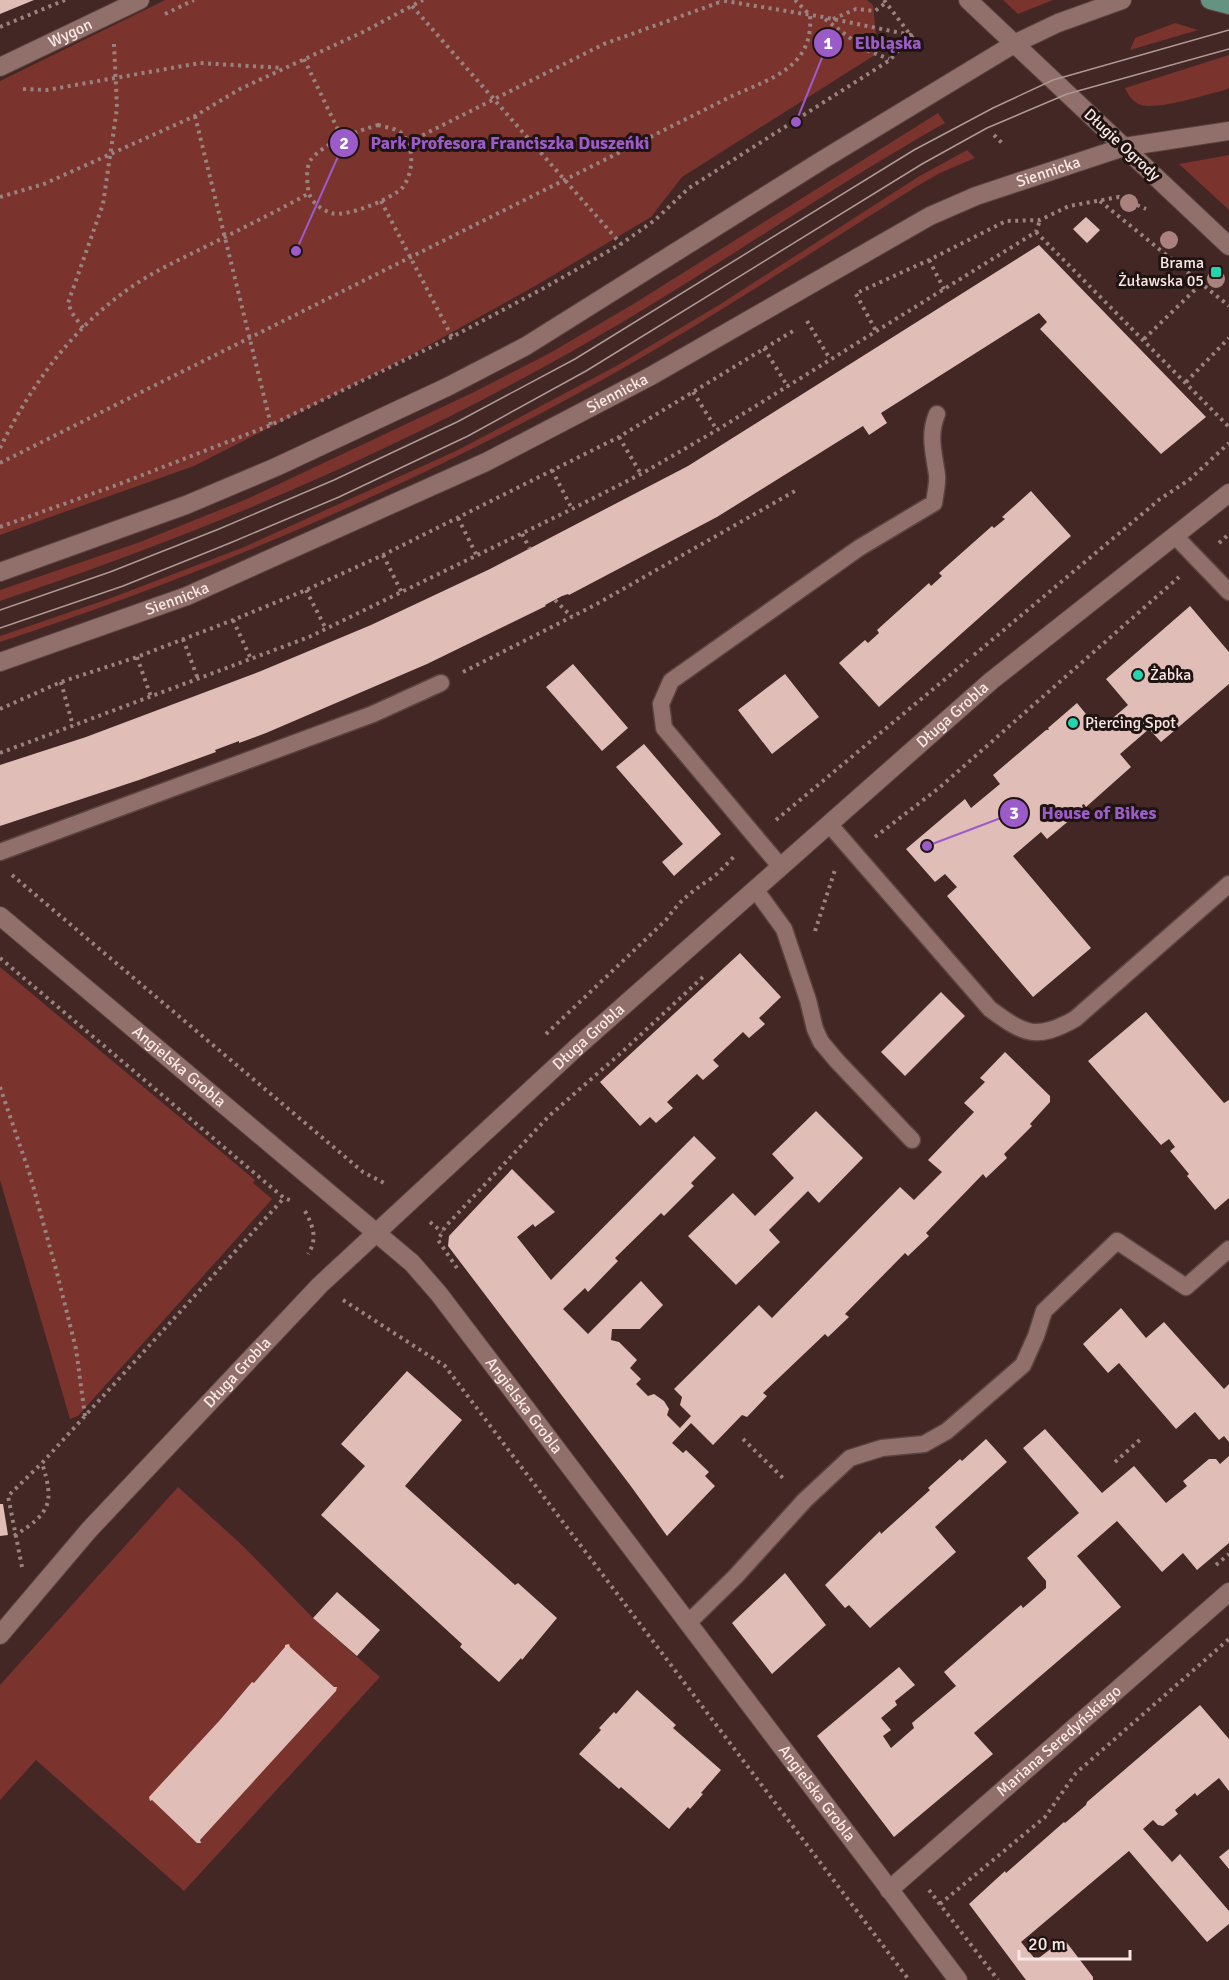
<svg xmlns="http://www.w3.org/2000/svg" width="1229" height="1980" viewBox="0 0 1229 1980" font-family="Signika,sans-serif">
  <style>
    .green { fill: #7a332d }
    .building { fill: #e1bdb8 }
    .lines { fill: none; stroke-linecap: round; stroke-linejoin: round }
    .service-casing { stroke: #5b4340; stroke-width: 19 }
    .minor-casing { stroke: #5b4340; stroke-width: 20 }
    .tertiary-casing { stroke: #5b4340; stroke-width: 20 }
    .primary-casing { stroke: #5b4340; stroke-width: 20 }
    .path { stroke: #9a827f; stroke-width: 4; stroke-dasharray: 3 4.5; stroke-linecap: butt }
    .service { stroke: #91706c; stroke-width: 16 }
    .minor { stroke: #91706c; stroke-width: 18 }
    .tertiary { stroke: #91706c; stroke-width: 18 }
    .primary { stroke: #649382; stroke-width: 18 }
    .tram { stroke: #af9996; stroke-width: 1.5 }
    .tree { fill: #a9827e }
    .poi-dot { fill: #23d5af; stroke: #201412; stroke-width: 2 }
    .labels { text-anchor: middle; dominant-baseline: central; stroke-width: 6; stroke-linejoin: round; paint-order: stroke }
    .street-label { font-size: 16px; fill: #fbe8e5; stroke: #201412 }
    .poi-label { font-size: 16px; fill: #fbe8e5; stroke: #201412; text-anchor: start }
    .leader { fill: none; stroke: #9b5bc8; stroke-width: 2 }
    .callout-dot { fill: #9b5bc8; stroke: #201412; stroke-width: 2 }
    .mark-label { font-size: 18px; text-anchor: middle; font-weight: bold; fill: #fff }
    .callout-label { font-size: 18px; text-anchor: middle; font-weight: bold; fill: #9b5bc8; stroke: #201412; stroke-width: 6; stroke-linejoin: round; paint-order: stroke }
  </style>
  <rect width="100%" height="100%" fill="#422724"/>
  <path class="green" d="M 165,0 L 867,0 L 873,5 L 878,53 L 682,177 L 651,217 L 535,286 L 404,359 L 194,466 L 0,535 L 0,81 Z
    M 1003,0 L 1053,0 L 1018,14 Z
    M 1175,23 L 1198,30 L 1130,50 L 1135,38 Z
    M 1229,55 L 1229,88 L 1225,90 C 1204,95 1159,110 1141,105 C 1133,102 1128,95 1125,88 Z
    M 938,113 L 945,123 C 824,191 711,272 590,341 C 404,448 204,533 0,601 L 0,590 L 140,542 L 247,499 L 474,392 L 550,353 L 635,303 Z
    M 967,150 L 975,158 L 940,173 L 919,185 C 805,256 693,331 575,395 C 391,495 199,577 0,642 L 0,636 L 111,598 L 244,547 L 458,450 L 618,365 L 719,305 L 918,177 Z
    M 1229,155 L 1229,210 L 1179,164 Z
    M 0,967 L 255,1180 L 253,1183 L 272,1199 L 78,1416 L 70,1419 L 0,1180 Z
    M 178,1487 L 243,1546 L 313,1618 L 380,1677 L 184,1891 L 36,1760 L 0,1800 L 0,1685 Z"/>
  <path class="building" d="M 0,0 L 34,0 L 0,14 Z
    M 1086,217 L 1100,230 L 1087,243 L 1073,229 Z
    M 1039,245 L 1206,417 L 1161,454 L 1040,329 L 1047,322 L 1039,313 L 881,413 L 887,423 L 869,435 L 863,426 L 717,517 L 569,595 L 568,594 L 562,596 L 545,605 L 546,606 L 427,664 L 266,733 L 239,743 L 239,741 L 215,750 L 216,752 L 139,780 L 0,826 L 0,765 L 86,737 L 261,671 L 371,625 L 490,569 L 688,466 Z
    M 1031,491 L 1071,536 L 879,707 L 839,663 L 865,640 L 868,643 L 879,633 L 877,630 L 929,583 L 931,586 L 942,576 L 939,573 L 992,526 L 994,528 L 1005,519 L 1002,517 Z
    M 1190,606 L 1229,652 L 1229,684 L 1161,742 L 1149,729 L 1120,754 L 1131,767 L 1086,807 L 1084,804 L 1082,805 L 1083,809 L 1047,839 L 1041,832 L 1013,856 L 1091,948 L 1033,997 L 947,896 L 957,887 L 945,874 L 935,882 L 906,849 L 965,799 L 971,808 L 1000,784 L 993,775 L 1046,730 L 1049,730 L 1048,728 L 1077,703 L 1099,730 L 1114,717 L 1128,705 L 1106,679 Z
    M 573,664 L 628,728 L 602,751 L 546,687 Z
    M 785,674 L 819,717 L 772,754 L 738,710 Z
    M 644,744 L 721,834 L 674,876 L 662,862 L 683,844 L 616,767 Z
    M 740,953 L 781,997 L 759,1018 L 765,1024 L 749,1038 L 743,1032 L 713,1060 L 719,1066 L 703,1080 L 697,1074 L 667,1102 L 673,1108 L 656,1123 L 650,1117 L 640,1126 L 600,1082 Z
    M 941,992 L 965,1016 L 905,1076 L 881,1052 Z
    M 1146,1012 L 1224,1103 L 1229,1100 L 1229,1198 L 1215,1210 L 1187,1176 L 1189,1174 L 1170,1151 L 1175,1147 L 1169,1139 L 1161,1145 L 1088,1061 Z
    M 1005,1052 L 1050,1096 L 1050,1102 L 1030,1124 L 1032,1126 L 1004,1154 L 1007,1158 L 986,1178 L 983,1174 L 926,1233 L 929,1236 L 908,1256 L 905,1253 L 845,1314 L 849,1317 L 828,1337 L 825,1334 L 763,1393 L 767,1396 L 747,1417 L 742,1415 L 713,1445 L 691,1423 L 672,1443 L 683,1453 L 686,1450 L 709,1472 L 705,1476 L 715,1486 L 667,1536 L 630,1485 L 448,1246 L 449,1236 L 512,1169 L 555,1212 L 535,1227 L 533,1224 L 517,1237 L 551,1280 L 694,1136 L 716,1158 L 691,1183 L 694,1186 L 664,1216 L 661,1213 L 615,1258 L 618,1261 L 588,1292 L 585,1288 L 563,1309 L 588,1334 L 641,1281 L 663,1305 L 640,1329 L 612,1329 L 611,1340 L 619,1342 L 637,1360 L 630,1368 L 641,1379 L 636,1384 L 648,1396 L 654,1394 L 664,1401 L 669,1409 L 667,1415 L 680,1428 L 691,1416 L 680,1405 L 682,1397 L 674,1389 L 759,1305 L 772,1318 L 900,1187 L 914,1200 L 942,1172 L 928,1160 L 974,1112 L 964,1103 L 985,1082 L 980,1078 Z
    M 816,1111 L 863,1158 L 819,1203 L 808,1191 L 769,1230 L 780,1242 L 736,1285 L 688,1236 L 733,1193 L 755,1216 L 794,1178 L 772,1154 Z
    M 1121,1308 L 1146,1338 L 1164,1322 L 1224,1389 L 1229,1384 L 1229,1442 L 1224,1436 L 1219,1440 L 1195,1412 L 1176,1429 L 1119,1363 L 1108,1373 L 1083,1344 Z
    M 407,1371 L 462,1420 L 405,1486 L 515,1585 L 518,1583 L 557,1618 L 522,1660 L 521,1658 L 499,1682 L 460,1647 L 462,1644 L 321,1515 L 365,1466 L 341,1444 Z
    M 1045,1429 L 1102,1493 L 1134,1466 L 1166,1503 L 1187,1486 L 1183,1481 L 1209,1459 L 1216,1459 L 1220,1464 L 1229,1456 L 1229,1543 L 1197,1570 L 1183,1553 L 1162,1572 L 1117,1521 L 1077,1556 L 1121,1607 L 974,1733 L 993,1754 L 894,1837 L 817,1736 L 899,1667 L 915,1685 L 895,1701 L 897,1705 L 881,1718 L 891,1730 L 883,1736 L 891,1748 L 914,1728 L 912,1723 L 956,1686 L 944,1672 L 1021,1605 L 1023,1608 L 1046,1588 L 1046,1581 L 1027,1558 L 1079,1513 L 1023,1448 Z
    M 986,1439 L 1007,1462 L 935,1527 L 956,1552 L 870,1628 L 849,1605 L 845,1608 L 825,1585 L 880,1531 L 881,1534 L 930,1490 L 928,1488 L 960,1459 L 962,1461 Z
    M 0,1504 L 3,1504 L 8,1535 L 0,1536 Z
    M 785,1573 L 826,1625 L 772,1674 L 732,1623 Z
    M 337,1592 L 380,1630 L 357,1656 L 313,1618 Z
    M 289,1644 L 290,1647 L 334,1687 L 337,1687 L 336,1691 L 200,1840 L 201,1843 L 197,1843 L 152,1800 L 150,1801 L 149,1797 L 220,1720 L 252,1682 L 254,1683 L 285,1647 L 285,1645 Z
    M 637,1690 L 676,1725 L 673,1728 L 721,1770 L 701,1793 L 703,1794 L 690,1809 L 688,1807 L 669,1829 L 621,1787 L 619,1789 L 579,1754 L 601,1730 L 599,1728 L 614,1712 L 616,1714 Z
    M 1200,1705 L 1229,1739 L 1229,1791 L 1219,1778 L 1197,1796 L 1195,1793 L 1175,1810 L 1178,1814 L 1163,1826 L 1158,1825 L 1153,1820 L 1143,1829 L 1172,1862 L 1180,1854 L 1229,1911 L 1229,1924 L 1207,1942 L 1129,1851 L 1021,1942 L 1036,1960 L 1064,1939 L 1093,1977 L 1093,1980 L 1026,1980 L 969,1904 L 1005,1871 L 1006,1873 L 1064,1822 L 1065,1823 L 1086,1805 L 1087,1802 Z
    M 1229,1849 L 1229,1869 L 1219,1857 Z"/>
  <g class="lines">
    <defs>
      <path id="service" d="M 1175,536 L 1229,592
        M 829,824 L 990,1009 C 1024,1034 1036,1041 1075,1019 L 1229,884
        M 0,852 L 373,714 L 441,683
        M 780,866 L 664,728 L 661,704 L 671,681 L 859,548 L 934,503 C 935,494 938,484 937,475 C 934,453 928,435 937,414
        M 755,889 L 784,929 L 808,1000 L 815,1029 L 821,1042 L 837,1061 L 912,1140
        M 688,1623 L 736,1576 L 805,1500 L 850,1458 L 882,1448 L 924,1444 L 947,1431 L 1023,1365 L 1036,1336 L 1044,1311 L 1117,1241 L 1186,1287 L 1229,1249"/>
      <g id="minor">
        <path id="s1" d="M 0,67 L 140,0"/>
        <path d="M 1124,147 L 1229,246"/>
        <path id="s2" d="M 0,916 L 412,1263 L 439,1294 L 512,1390 L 958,1980"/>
        <path id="s3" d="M 0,1635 L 89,1530 L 320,1285 L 578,1046 L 991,681 L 1229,493"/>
        <path id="s4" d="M 889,1890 L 1229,1592"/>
      </g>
      <g id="tertiary">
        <path d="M 968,0 L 1124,147"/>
        <path d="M 0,572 L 186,505 L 276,467 L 447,387 L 526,346 L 824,159 L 1014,44 L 1058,23 L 1122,0"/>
        <path id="s5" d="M 0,662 L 187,596 L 486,462 L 651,376 L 930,216 L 976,196 L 1124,147 L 1229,131"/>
      </g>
      <path id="primary" d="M 1210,0 L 1229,5"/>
    </defs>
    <use href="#service" class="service-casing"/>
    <use href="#minor" class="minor-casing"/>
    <use href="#tertiary" class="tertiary-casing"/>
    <use href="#primary" class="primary-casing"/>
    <path class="path" d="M 884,0 L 921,49
      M 412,6 L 621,244
      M 165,14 L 194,0
      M 825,19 L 866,50 L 889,59
      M 833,19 L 856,9 L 875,11 L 887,2
      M 0,27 L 65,0
      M 304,59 L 342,138
      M 23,89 L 47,90 L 200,63 L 283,68
      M 195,116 L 271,425
      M 378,125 C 385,127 394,128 400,132 C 415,144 414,172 403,187 C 394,198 346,218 331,213 C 320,209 309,201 308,188 C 307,180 306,169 310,161 C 321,144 360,130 378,125 Z
      M 994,135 L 1004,145
      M 409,142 L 604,44 L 723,1
      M 0,197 L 44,184 L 195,116 L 240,89 L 363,32 L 423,0
      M 381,201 L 452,337
      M 1100,201 L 1229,306
      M 1036,232 L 1229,427
      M 929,260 L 944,289
      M 859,292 L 929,260 L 1006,221 L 1040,220 L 1069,206 L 1119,197 L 1146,209
      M 856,294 L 876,331
      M 807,321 L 830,359
      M 83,328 L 72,313 L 68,303 L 103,204 L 117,108 L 114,44
      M 1144,339 L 1201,284
      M 764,348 L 788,387
      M 1186,382 L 1229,338
      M 693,392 L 717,430
      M 619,437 L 641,474
      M 0,448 C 33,381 78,320 142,280 C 163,267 185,257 207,246 C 241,229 275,212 308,194
      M 0,463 L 732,96 C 772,78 814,67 810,15 L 795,0
      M 552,470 L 572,509
      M 458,518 L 477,556
      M 0,527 L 122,483 L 271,425 L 452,337 L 544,288 L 621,244 L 655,220 L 689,188 L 890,60 L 911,35 L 823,17 L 719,0
      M 522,534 L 530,549
      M 1219,543 L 1229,534
      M 383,555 L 402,593
      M 306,590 L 326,629
      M 555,600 L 572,617
      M 233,620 L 251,659
      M 183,639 L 198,679
      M 974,655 L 1160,499 L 1189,480 L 1229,443
      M 137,657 L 151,697
      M 463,672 L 595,605 L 795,491
      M 61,682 L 73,726
      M 0,709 L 61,682 L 137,657 L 233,620 L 306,590 L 383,555 L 619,437 L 793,331
      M 0,753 L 309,637 L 572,509 L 641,474 L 717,430 L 1036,232 L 1040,220
      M 776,820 L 968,660
      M 875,837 L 939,788 L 1179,577
      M 12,875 L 363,1172 L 386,1184 L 387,1183
      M 815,931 L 835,870
      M 0,958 L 284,1198 L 292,1201
      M 546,1034 L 666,920 C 680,900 692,891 712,878 C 721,871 728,862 736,855
      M 0,1087 L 30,1175 L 57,1273 L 76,1349 L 85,1416
      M 305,1211 C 313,1226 318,1239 308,1254
      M 430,1222 L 442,1232
      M 457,1268 L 438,1240 L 445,1227 L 549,1116 L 622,1052 L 704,976
      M 343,1300 L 445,1366 L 909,1980
      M 743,1439 L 785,1480
      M 1115,1462 L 1142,1438
      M 14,1536 C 50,1513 55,1504 42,1463
      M 1216,1565 L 1229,1554
      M 22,1567 L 8,1496 L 42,1463 L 284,1198
      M 929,1890 L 998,1980
      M 940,1904 L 1045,1817 L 1076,1773 L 1229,1639"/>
    <use href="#service" class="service"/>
    <use href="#minor" class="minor"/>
    <use href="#tertiary" class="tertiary"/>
    <use href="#primary" class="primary"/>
    <path class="tram" d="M 0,610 L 110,572 L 219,529 L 334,480 L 457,422 L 575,359 L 914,150 L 993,108 L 1053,80 L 1229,30
      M 0,628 L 123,586 L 230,543 L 339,497 L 468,436 L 586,371 L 922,164 L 987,128 L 1067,94 L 1229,49"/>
  </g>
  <g class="tree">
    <circle cx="1129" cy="203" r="9"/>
    <circle cx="1169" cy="240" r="9"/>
    <circle cx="1216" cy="279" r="9"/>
  </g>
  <g class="poi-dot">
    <rect x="1210" y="266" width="12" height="12" rx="3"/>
    <circle cx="1138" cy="675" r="6"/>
    <circle cx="1073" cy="723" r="6"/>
  </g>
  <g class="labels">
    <g class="street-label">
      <text stroke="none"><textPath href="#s1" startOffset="78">Wygon</textPath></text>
      <text transform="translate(1122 145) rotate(43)">Długie Ogrody</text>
      <text stroke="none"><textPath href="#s5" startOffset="1160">Siennicka</textPath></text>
      <text stroke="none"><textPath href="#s5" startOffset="674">Siennicka</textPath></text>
      <text stroke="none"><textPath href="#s5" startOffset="188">Siennicka</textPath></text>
      <text stroke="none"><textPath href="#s3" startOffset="1326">Długa Grobla</textPath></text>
      <text stroke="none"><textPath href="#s3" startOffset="840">Długa Grobla</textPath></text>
      <text stroke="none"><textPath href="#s2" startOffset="234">Angielska Grobla</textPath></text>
      <text stroke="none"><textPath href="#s3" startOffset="354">Długa Grobla</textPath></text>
      <text stroke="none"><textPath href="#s2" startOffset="720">Angielska Grobla</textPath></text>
      <text stroke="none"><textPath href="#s4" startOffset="226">Mariana Seredyńskiego</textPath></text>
      <text stroke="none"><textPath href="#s2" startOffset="1206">Angielska Grobla</textPath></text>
    </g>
    <g class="poi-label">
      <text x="1204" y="263" text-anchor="end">Brama<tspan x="1204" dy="18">Żuławska 05</tspan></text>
      <text x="1150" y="675">Żabka</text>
      <text x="1085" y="723">Piercing Spot</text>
    </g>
  </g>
  <path class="leader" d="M796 122L828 43M296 251L344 143M927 846L1014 813"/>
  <g class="callout-dot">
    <circle cx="796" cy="122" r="6"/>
    <circle cx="296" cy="251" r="6"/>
    <circle cx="927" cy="846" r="6"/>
    <circle cx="828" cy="43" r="15"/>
    <circle cx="344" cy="143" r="15"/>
    <circle cx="1014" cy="813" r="15"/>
  </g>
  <g class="mark-label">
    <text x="828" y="49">1</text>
    <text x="344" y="149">2</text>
    <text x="1014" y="819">3</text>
  </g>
  <g class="callout-label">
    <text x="888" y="49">Elbląska</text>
    <text x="510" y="149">Park Profesora Franciszka Duszeńki</text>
    <text x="1099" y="819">House of Bikes</text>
  </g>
  <path d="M1019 1950v9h111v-9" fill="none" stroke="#fbe8e5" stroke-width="3"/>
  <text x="1028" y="1950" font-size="18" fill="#fbe8e5" stroke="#201412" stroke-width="4.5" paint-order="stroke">20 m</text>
</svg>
